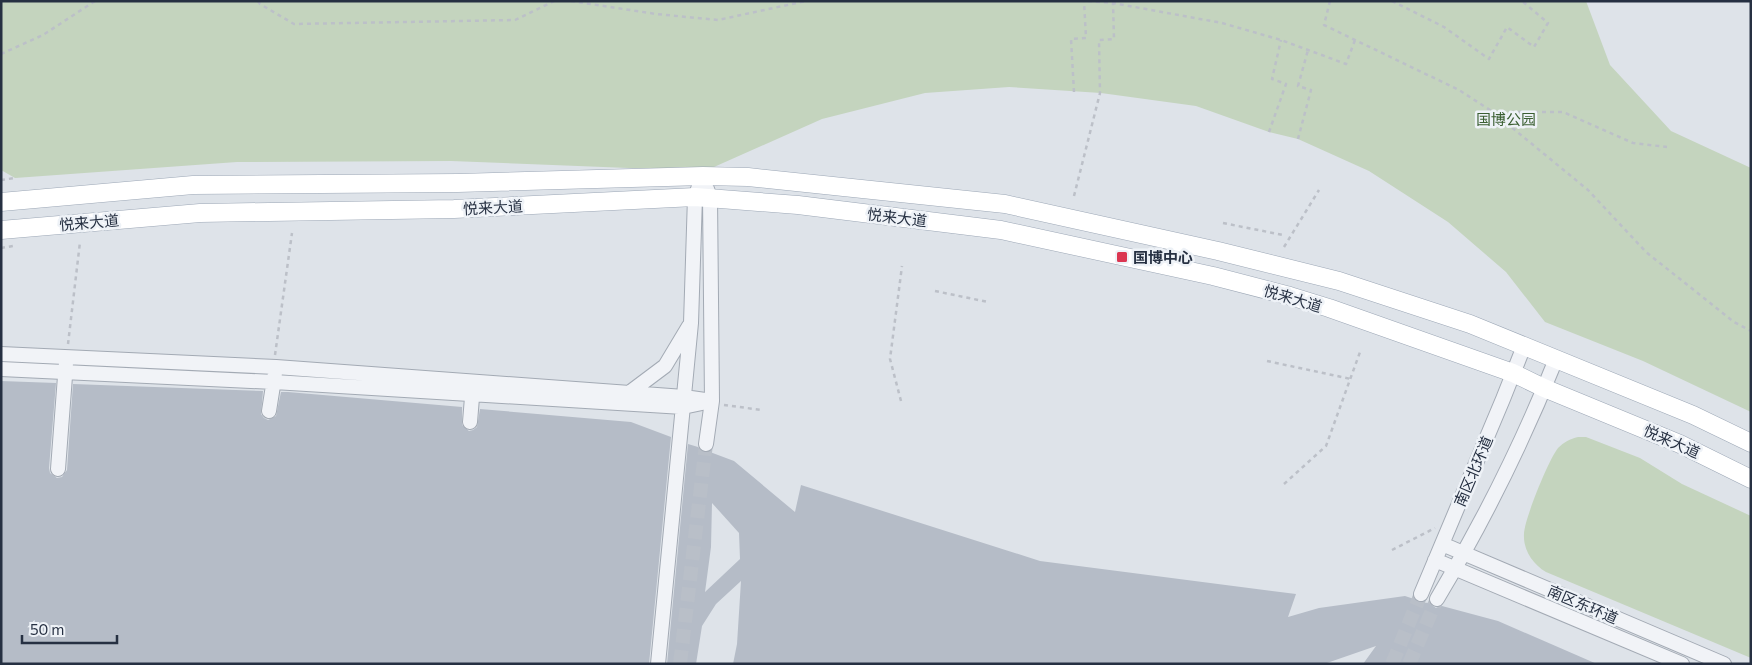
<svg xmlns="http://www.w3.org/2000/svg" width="1752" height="665" viewBox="0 0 1752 665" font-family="Commissioner,'Noto Sans SC',sans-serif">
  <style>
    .green { fill: #c4d4be }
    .building { fill: #b5bcc7; fill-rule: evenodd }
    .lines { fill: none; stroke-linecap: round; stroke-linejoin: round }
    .minor-tunnel { stroke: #b9bfc8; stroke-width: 14; stroke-dasharray: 14 7; stroke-linecap: butt }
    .minor-casing { stroke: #a3aab4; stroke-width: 16 }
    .major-casing { stroke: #9ca7b6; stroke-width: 19 }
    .path { stroke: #bcc0c8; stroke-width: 2.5; stroke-dasharray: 4 4; stroke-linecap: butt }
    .minor { stroke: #f1f3f7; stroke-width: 14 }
    .major { stroke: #fff; stroke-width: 18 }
    .poi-dot { fill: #db3651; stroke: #eef2f7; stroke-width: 2 }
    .labels { text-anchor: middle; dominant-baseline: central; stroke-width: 5; stroke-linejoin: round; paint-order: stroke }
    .park-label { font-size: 15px; fill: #3b5f32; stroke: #eef2f7 }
    .street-label { font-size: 15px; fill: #263042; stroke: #eef2f7 }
    .poi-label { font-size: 15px; font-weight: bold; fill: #263042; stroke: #eef2f7; text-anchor: start }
  </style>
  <rect width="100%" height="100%" fill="#dee3e9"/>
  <path class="green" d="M 1,1 L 1586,1 L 1610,65 L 1671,131 L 1751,168 L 1751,412 L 1643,361 L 1545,322 L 1506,272 L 1448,222 L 1369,171 L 1298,139 L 1269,132 L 1196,106 L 1101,93 L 1009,87 L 925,93 L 822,119 L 705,171 L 451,161 L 237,162 L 15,178 L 1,170 Z
    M 1578,437 L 1586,437 L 1640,458 L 1682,484 L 1751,516 L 1751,658 L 1546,572 C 1533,564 1523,550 1524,534 C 1524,520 1549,459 1558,448 C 1564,442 1570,439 1578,437 Z"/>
  <path class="building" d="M 1,381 L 56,383 L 49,468 L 50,473 L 57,478 L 62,477 L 67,470 L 73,384 L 263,391 L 261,414 L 264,418 L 268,420 L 276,416 L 281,392 L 288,392 L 462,407 L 462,425 L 469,431 L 473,430 L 477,427 L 480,409 L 631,422 L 671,437 L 649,664 L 1,664 Z
    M 688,444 L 698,447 L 704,453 L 710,452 L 734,461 L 795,512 L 801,485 L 1040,561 L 1296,594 L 1288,617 L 1319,608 L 1405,596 L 1414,599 L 1418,602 L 1429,603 L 1436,608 L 1442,606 L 1498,621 L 1597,664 L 1363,664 L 1376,646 L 1324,664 L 733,664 L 737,644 L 741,581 L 716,604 L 702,626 L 696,664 L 667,664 ZM 712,503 L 739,533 L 740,559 L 705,592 L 711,547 Z"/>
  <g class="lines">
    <path class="minor-tunnel" d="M 680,664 L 706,444
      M 1392,664 L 1421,594
      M 1409,664 L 1437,599"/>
    <defs>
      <path id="minor" d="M 1,354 L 276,367 L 684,397 L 712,401
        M 1,369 L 274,382 L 683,407 L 702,403
        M 629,393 L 665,366 L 689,326
        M 269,411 L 275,373
        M 470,422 L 473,385
        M 706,444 L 712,401 L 710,197 L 707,189
        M 58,469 L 66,363
        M 1442,544 L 1724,664
        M 1435,560 L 1682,664
        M 1421,594 L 1503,399 L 1524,346
        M 1437,599 C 1483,522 1523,442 1556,359
        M 658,664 L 691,323 L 695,197 L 703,176"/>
      <path id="major" d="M 1,202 L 193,185 L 458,183 L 703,176 L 748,177 L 1005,204 L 1218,251 L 1339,281 L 1470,324 L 1693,415 L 1751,443
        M 1,230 L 200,213 L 454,209 L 695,197 L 798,205 L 1001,230 L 1213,276 L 1290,296 L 1329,308 L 1513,373 L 1544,388 L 1680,444 L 1751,479"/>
    </defs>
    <use href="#minor" class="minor-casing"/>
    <use href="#major" class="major-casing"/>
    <path class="path" d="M 258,1 L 260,4 L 294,24 L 515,20 L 554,1
      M 571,1 L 656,14 L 718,20 L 806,1
      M 1088,1 L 1113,3 L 1222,23 L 1281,40 L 1346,64 L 1355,40
      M 1330,1 L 1324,25 L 1459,90 L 1493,112 L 1588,190 L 1646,252 L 1734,322 L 1751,331
      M 1392,1 L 1444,27 L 1489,59 L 1507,27 L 1534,47 L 1548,23 L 1522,1
      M 1,54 L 43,35 L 95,1
      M 1074,92 L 1071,39 L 1086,38 L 1084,1
      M 1494,112 L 1563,112 L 1633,143 L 1667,147
      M 1269,132 L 1286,84 L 1272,79 L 1281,40
      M 1298,139 L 1311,90 L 1298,86 L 1308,50
      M 1,180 L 15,178
      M 1074,196 L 1100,93 L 1099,40 L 1114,39 L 1113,3
      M 1223,223 L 1283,235
      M 1284,247 L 1319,190
      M 1,248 L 13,246
      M 935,291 L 988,302
      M 68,344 L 80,242
      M 275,355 L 292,233
      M 1267,361 L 1351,379
      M 901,401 L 890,359 L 902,266
      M 724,405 L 762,410
      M 1284,484 L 1326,446 L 1360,352
      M 1392,550 L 1435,528"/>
    <use href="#minor" class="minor"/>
    <use href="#major" class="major"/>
  </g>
  <rect class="poi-dot" x="1116" y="251" width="12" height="12" rx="2.5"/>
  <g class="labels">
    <g class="park-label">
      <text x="1506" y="119">国博公园</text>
    </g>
    <g class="street-label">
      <text transform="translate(493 207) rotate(-3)">悦来大道</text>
      <text transform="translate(897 217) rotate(7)">悦来大道</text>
      <text transform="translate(89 222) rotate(-5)">悦来大道</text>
      <text transform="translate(1293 298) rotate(17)">悦来大道</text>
      <text transform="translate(1672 441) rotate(24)">悦来大道</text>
      <text transform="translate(1473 471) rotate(-67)">南区北环道</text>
      <text transform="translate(1583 604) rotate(23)">南区东环道</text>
    </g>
    <g class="poi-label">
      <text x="1133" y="257">国博中心</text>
    </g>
  </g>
  <rect width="1752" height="665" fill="none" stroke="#263042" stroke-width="5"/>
  <path d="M22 635v8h95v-8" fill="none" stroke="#263042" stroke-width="2.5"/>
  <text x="30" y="635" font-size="15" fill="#263042" stroke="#eef2f7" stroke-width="4" paint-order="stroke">50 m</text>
</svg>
